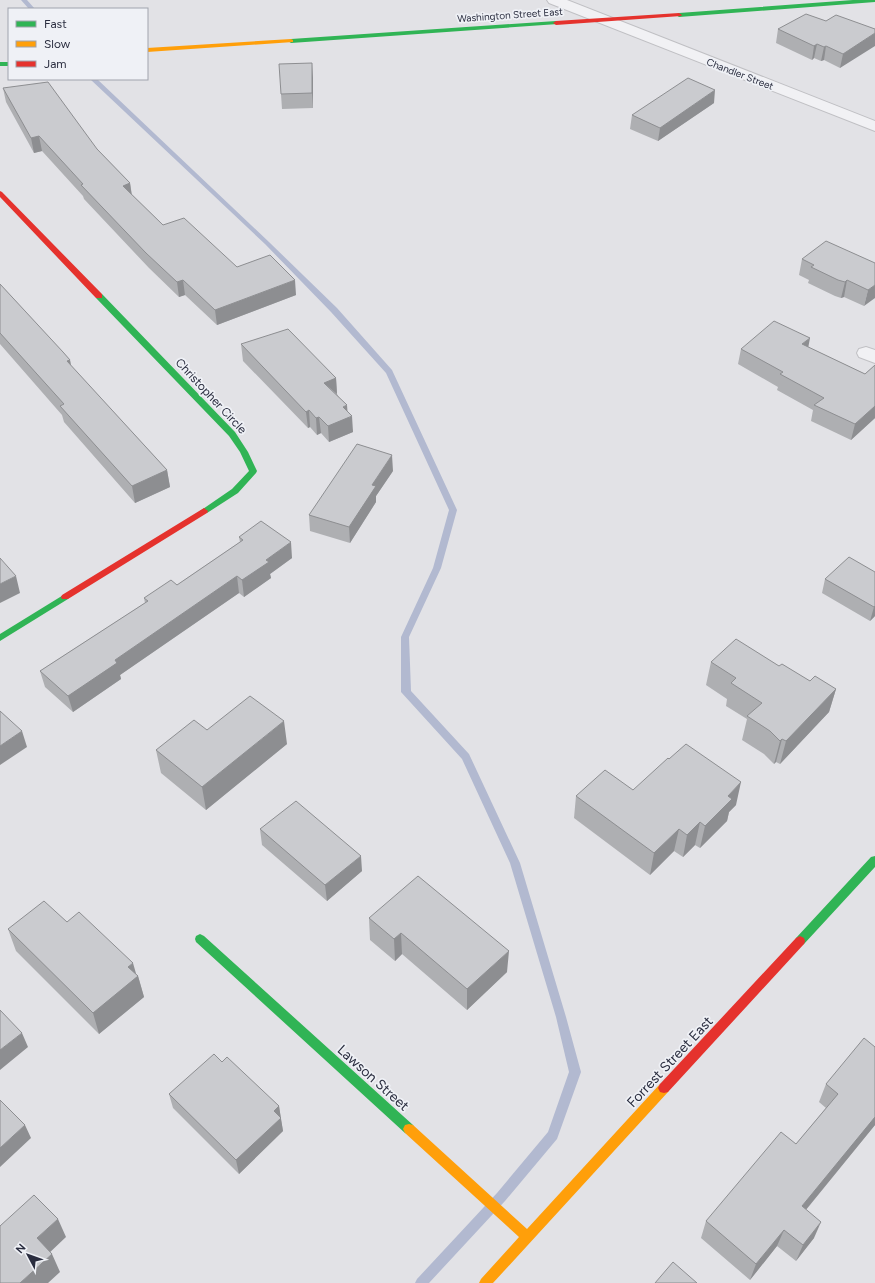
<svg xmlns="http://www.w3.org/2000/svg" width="875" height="1283" viewBox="0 0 875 1283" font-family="Figtree,sans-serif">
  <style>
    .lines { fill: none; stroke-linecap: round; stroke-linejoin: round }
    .stream { fill: #b2b9d0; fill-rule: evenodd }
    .street-casing { stroke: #c0c0c4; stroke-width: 2 }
    .street { fill: #f1f1f4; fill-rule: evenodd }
    .fast { fill: #30b455; fill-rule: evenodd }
    .slow { fill: #ff9f0a; fill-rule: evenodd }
    .jam { fill: #e5322d; fill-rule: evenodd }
    .wall { fill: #aeafb2 }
    .shaded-wall { fill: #8d8e91 }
    .building { fill: #cacbcf; stroke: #8d8e91 }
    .labels { text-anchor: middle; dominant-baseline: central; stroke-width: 3.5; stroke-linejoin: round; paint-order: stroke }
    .far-street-label { font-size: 10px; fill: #2a2d3f; stroke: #eff1f6 }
    .street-label { font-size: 12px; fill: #2a2d3f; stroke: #eff1f6 }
    .near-street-label { font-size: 14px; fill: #2a2d3f; stroke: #eff1f6 }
  </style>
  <rect width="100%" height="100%" fill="#e2e2e6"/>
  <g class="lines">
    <path class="stream" d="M 21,0 L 27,0 L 35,9 L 29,9 Z
      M 90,79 L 97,79 L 269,242 L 337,308 L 392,370 L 457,510 L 441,568 L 409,637 L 411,691 L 469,754 L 520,863 L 566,1017 L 581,1072 L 557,1139 L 505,1201 L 429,1283 L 415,1283 L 417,1279 L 497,1193 L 548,1132 L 569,1072 L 556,1017 L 510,863 L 462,759 L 401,692 L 401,637 L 433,568 L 449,510 L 386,373 L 331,312 L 265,244 Z"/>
    <defs>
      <path id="street" d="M 547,0 L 567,0 L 875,121 L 875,131 L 549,3 Z
        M 866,347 L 875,350 L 875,363 L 859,357 L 857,353 L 859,349 Z"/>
    </defs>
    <use href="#street" class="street-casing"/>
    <use href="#street" class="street"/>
    <path class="fast" d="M 853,0 L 875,0 L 875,2 L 679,17 L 676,15 L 679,13 Z
      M 556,21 L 559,23 L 558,24 L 291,43 L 288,41 L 291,39 Z
      M 0,62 L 9,62 L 9,66 L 0,66 Z
      M 96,294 L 102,294 L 235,432 L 248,452 L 257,471 L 256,473 L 238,493 L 207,513 L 201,513 L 200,511 L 232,489 L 249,471 L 240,452 L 229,436 L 96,298 Z
      M 65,594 L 68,595 L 69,597 L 68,599 L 0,641 L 0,634 Z
      M 875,856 L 875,867 L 804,944 L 800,946 L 796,944 L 795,941 L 796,938 L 871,857 Z
      M 200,934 L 204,936 L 413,1125 L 415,1129 L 413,1133 L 409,1134 L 405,1133 L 196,942 L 195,939 L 196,936 Z"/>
    <path class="slow" d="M 291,39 L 293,40 L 293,42 L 147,52 L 147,48 Z
      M 664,1083 L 668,1084 L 670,1088 L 668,1092 L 493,1283 L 479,1283 L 481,1279 L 519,1237 L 405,1133 L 403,1129 L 405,1125 L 409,1124 L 413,1125 L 527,1229 L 660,1084 Z"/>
    <path class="jam" d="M 679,13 L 682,15 L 681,16 L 556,25 L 553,23 L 556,21 Z
      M 0,191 L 2,192 L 102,294 L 102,298 L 96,298 L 0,197 Z
      M 204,508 L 208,511 L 207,513 L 68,599 L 62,599 L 61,597 L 62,595 Z
      M 800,936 L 804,938 L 805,941 L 804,944 L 668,1092 L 664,1093 L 660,1092 L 658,1088 L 660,1084 L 796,938 Z"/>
  </g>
  <path class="wall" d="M 826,21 L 875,29 L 840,68 L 824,60 L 821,61 L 814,58 L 812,60 L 776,43 L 778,29 Z
    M 313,78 L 313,108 L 282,109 L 281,94 Z
    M 3,88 L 97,149 L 130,183 L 132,195 L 163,225 L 237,267 L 296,295 L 217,325 L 185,295 L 179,297 L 149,268 L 84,199 L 83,196 L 42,151 L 34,153 L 6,102 Z
    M 714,103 L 658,141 L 630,129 L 632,115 Z
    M 802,259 L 875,263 L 864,306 L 844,297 L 841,298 L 835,296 L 808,283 L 809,280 L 799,275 Z
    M 0,284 L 70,360 L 71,366 L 167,470 L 170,487 L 135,503 L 64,422 L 62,415 L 0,344 Z
    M 241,344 L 336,378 L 337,394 L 347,411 L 353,432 L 329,442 L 321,433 L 317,435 L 310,427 L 308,428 L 243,361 Z
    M 808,347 L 865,374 L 875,365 L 875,418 L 851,440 L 811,421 L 813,410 L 777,390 L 778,387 L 738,364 L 741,349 Z
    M 393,471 L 376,496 L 376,502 L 350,543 L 310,531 L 309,515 Z
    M 239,537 L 292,558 L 270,574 L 271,578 L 244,597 L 239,593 L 120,675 L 121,679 L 73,712 L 45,687 L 40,671 L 145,603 L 144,598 L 177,585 L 240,542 Z
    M 875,572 L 875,616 L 870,621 L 822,593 L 825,579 Z
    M 711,662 L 779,666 L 810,681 L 836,689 L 829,712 L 780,764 L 776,762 L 774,764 L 764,754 L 742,740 L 747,719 L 726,706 L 727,699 L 706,685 Z
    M 207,730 L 287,744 L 206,810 L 161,773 L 156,750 Z
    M 576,796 L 736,805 L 729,812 L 727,821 L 700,848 L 695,845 L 683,857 L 674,851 L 650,875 L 574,818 Z
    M 260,829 L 362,871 L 327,901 L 262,845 Z
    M 369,918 L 507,972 L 467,1010 L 402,954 L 395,961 L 370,940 Z
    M 67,922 L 138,976 L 144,997 L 99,1034 L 16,951 L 8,929 Z
    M 875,1047 L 875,1125 L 806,1210 L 814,1238 L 796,1261 L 777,1246 L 750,1280 L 701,1238 L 706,1221 L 796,1144 L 826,1108 L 819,1102 L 826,1084 Z
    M 222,1062 L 279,1106 L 281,1120 L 283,1131 L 239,1174 L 173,1108 L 169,1094 Z"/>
  <path class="shaded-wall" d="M 875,33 L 875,46 L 840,68 L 843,54 Z
    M 817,44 L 814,58 L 812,60 L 814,46 Z
    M 826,46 L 824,60 L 821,61 L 824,47 Z
    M 312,63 L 313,78 L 313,108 L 312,93 Z
    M 715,90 L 714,103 L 658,141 L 660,128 Z
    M 39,136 L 42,151 L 34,153 L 31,138 Z
    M 130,183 L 132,198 L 123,186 Z
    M 183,280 L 185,295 L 179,297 L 177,282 Z
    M 295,280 L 296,295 L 217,325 L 215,310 Z
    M 847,280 L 844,297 L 841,298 L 845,282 Z
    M 875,285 L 875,298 L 864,306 L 868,290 Z
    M 810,338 L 807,354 L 802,344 Z
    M 70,360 L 73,377 L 67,361 Z
    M 336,378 L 337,394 L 324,383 Z
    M 347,405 L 348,418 L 352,416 L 353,432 L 329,442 L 328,426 L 343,407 Z
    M 875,406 L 875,418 L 851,440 L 855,424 Z
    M 309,410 L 310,427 L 308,428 L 306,412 Z
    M 319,417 L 321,433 L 317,435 L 316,418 Z
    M 392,455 L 393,471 L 376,496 L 376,502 L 350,543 L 349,527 L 372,485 Z
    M 167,470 L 170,487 L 135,503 L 132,486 Z
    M 291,542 L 292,558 L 270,574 L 271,578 L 244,597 L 242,580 L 266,560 Z
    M 16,576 L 20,593 L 0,603 L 0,584 Z
    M 237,576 L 239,593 L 120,675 L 121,679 L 73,712 L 68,696 L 115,660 Z
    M 875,606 L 875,616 L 870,621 L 874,607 Z
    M 836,689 L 829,712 L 780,764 L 786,741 Z
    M 284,721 L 287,744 L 206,810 L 202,787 Z
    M 22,731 L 27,747 L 0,765 L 0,746 Z
    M 782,739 L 776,762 L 774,764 L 780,741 Z
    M 741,782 L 736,805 L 729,812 L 727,821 L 700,848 L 705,826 L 728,796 Z
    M 700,822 L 695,845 L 683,857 L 687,835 Z
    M 679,829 L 674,851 L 650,875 L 654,853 Z
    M 361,856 L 362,871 L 327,901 L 325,885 Z
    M 401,933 L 402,954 L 395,961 L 394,939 Z
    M 509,951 L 507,972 L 467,1010 L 467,989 Z
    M 133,963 L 137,977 L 138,976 L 144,997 L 99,1034 L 93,1013 L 128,967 Z
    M 22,1033 L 28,1047 L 0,1070 L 0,1050 Z
    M 279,1106 L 283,1131 L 239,1174 L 236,1160 L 274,1111 Z
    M 875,1116 L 875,1125 L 795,1223 L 802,1206 Z
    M 25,1125 L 31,1138 L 0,1167 L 0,1148 Z
    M 58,1219 L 66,1237 L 46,1256 L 37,1238 Z
    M 821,1222 L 814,1238 L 796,1261 L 803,1245 Z
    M 784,1230 L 777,1246 L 750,1280 L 756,1264 Z
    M 52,1254 L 60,1272 L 48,1283 L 20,1283 Z"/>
  <path class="building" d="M 806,14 L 826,21 L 836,15 L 875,29 L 875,33 L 843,54 L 826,46 L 824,47 L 817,44 L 814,46 L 778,29 Z
    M 312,63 L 312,93 L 281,94 L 279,64 Z
    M 688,78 L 715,90 L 660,128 L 632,115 Z
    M 48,82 L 97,149 L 130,183 L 123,186 L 163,225 L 184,218 L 237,267 L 270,255 L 295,280 L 215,310 L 183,280 L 177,282 L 146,253 L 81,185 L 83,184 L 39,136 L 31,138 L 3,88 Z
    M 826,241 L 875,263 L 875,285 L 868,290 L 847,280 L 845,282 L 838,280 L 811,267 L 814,265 L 802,259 Z
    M 0,284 L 63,352 L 70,360 L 67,361 L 167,470 L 132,486 L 60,406 L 64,404 L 0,333 Z
    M 774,321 L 810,338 L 802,344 L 865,374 L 875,365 L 875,406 L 855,424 L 814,405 L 824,398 L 780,374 L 783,372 L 741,349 Z
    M 288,329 L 336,378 L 324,383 L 347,405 L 343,407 L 352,416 L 328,426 L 319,417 L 316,418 L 309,410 L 306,412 L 241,344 Z
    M 357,444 L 392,455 L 372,485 L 376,486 L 349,527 L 309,515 Z
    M 261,521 L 291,542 L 266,560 L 269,562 L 242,580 L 237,576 L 115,660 L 117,663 L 68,696 L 40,671 L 148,601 L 144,598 L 171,580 L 177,585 L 243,540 L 239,537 Z
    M 849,557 L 875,572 L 875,606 L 874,607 L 825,579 Z
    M 0,558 L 16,576 L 0,584 Z
    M 736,639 L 779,666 L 782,664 L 810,681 L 815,676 L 836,689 L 786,741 L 782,739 L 780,741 L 770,731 L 747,716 L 762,703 L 731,683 L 736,678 L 711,662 Z
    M 250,696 L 284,721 L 202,787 L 156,750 L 194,720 L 207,730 Z
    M 0,711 L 22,731 L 0,746 Z
    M 686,744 L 741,782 L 728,796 L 732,799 L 705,826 L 700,822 L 687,835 L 679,829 L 654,853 L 576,796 L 605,770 L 633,790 L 668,758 L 669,759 Z
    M 296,801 L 361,856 L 325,885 L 260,829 Z
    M 418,876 L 509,951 L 467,989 L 401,933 L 394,939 L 369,918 Z
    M 44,901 L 67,922 L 79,912 L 133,963 L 128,967 L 138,976 L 93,1013 L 8,929 Z
    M 0,1010 L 22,1033 L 0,1050 Z
    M 864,1038 L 875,1047 L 875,1117 L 802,1206 L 821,1222 L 803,1245 L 784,1230 L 756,1264 L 706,1221 L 781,1132 L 796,1144 L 838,1094 L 826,1084 Z
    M 214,1054 L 222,1062 L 227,1057 L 279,1106 L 274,1111 L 281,1118 L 236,1160 L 169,1094 Z
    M 0,1100 L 25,1125 L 0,1148 Z
    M 34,1195 L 58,1219 L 37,1238 L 52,1254 L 20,1283 L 0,1283 L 0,1226 Z
    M 673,1262 L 697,1283 L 655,1283 Z"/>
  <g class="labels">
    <g class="far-street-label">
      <text transform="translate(510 15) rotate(-4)">Washington Street East</text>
      <text transform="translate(740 74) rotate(21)">Chandler Street</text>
    </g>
    <g class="street-label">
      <text transform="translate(211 396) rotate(47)">Christopher Circle</text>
    </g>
    <g class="near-street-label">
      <text transform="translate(670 1062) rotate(-47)">Forrest Street East</text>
      <text transform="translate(373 1078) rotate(42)">Lawson Street</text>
    </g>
  </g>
  <rect x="8" y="8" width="140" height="72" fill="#eff1f6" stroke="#a0a3ad"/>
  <rect x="16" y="21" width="20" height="6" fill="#30b455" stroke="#a0a3ad"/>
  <text x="44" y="28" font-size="12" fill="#2a2d3f">Fast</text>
  <rect x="16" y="41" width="20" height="6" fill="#ff9f0a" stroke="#a0a3ad"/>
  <text x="44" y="48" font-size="12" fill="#2a2d3f">Slow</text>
  <rect x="16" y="61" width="20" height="6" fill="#e5322d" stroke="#a0a3ad"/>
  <text x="44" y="68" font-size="12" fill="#2a2d3f">Jam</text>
  <g transform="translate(28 1255) rotate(311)" stroke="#eff1f6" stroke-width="3" paint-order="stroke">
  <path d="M0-3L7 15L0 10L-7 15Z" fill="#2a2d3f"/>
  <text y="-6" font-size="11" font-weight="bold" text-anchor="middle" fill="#2a2d3f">N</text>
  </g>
</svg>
